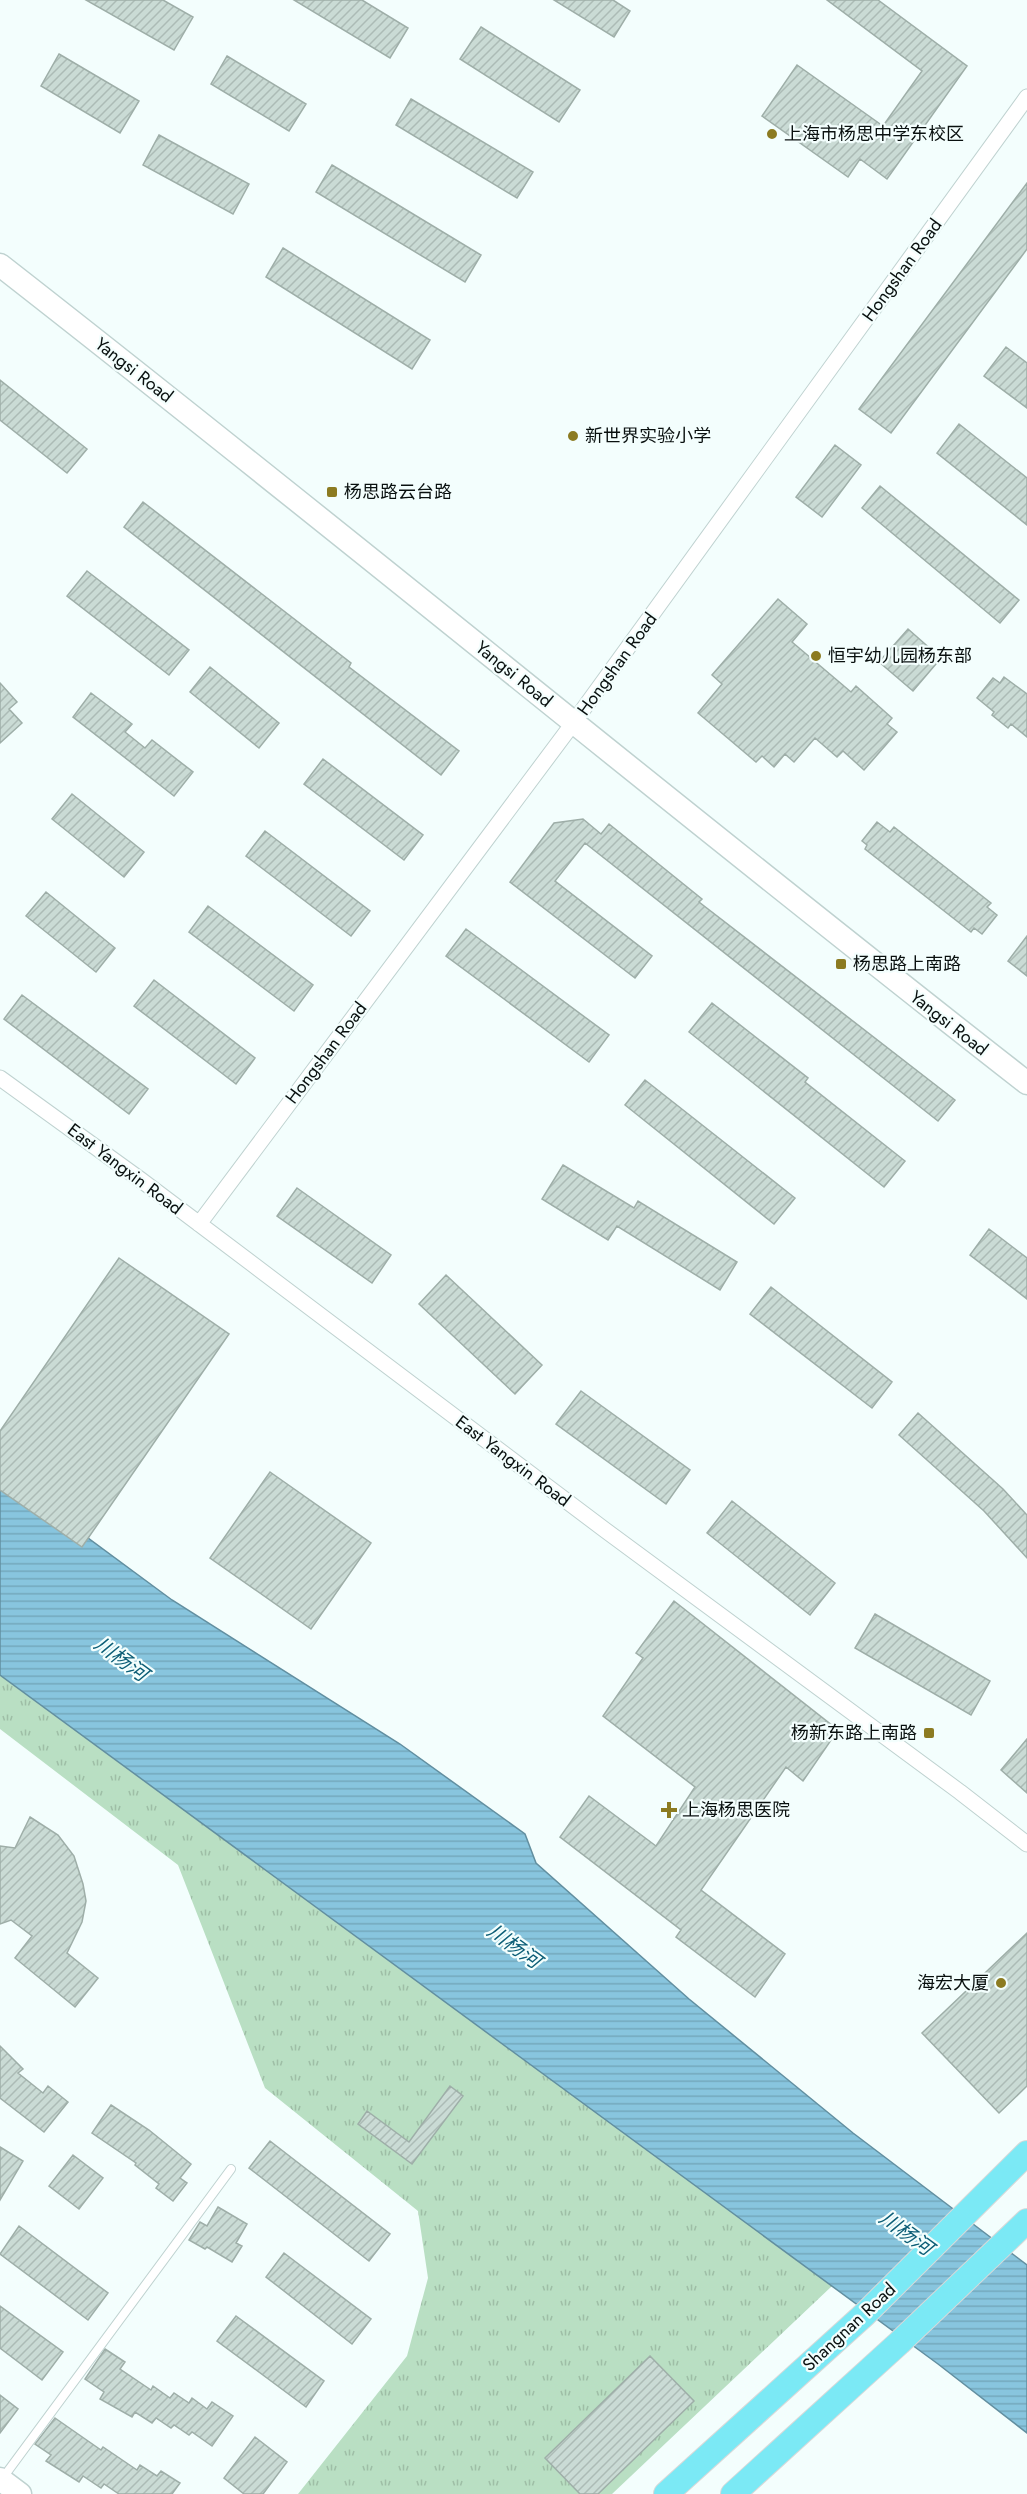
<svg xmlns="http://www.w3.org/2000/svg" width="1027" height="2494" viewBox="0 0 1027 2494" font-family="Jost,'Noto Sans SC',sans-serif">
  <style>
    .park { fill: url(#park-tufts) }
    .water { fill: url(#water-rules); stroke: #628fa0; stroke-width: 1.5 }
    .building { fill: url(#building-hatch); stroke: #9eaea8; stroke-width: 1.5 }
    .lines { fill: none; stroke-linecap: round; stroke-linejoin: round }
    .lane-casing { stroke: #bfd2d0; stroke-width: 10 }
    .street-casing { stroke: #bfd2d0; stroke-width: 17 }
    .secondary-casing { stroke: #bfd2d0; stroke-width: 25 }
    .primary-casing { stroke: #d8d9d9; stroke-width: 26 }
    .lane { stroke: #fff; stroke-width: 8 }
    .street { stroke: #fff; stroke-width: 15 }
    .secondary { stroke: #fff; stroke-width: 22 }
    .primary { stroke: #7be9f5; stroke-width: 24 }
    .poi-dot { fill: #8c7b21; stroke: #f3fefd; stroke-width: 2 }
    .labels { text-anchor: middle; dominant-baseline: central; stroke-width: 4.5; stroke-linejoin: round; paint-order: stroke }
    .poi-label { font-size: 18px; fill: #09100f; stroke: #f3fefd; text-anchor: start }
    .street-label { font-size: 18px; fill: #09100f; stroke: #f3fefd }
    .water-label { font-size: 20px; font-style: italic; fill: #0d5e77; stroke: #f3fefd }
  </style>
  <defs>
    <pattern id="park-tufts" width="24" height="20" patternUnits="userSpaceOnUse" patternTransform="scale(1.5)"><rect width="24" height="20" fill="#b9dfc3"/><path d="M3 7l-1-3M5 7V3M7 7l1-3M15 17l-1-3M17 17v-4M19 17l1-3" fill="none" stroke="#9ebea6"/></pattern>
    <pattern id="water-rules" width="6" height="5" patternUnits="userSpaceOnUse" patternTransform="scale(1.5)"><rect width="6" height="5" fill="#88c5de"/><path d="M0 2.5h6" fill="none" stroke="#74a8bd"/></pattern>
    <pattern id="building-hatch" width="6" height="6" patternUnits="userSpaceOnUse" patternTransform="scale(1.5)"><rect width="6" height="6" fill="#cadbd5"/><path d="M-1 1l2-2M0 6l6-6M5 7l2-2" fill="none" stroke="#acbbb6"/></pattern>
  </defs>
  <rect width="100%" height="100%" fill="#f3fefd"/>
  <path class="park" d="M 0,1675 L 832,2286 L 612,2494 L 298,2494 L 407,2356 L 428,2278 L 418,2211 L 265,2088 L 178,1865 L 0,1729 Z"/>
  <path class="water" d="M 0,1473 L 172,1600 L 400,1744 L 525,1834 L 536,1863 L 689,1999 L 853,2133 L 1027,2265 L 1027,2433 L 938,2364 L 0,1675 Z"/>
  <path class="building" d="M 86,0 L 163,0 L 193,17 L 174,50 Z
    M 294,0 L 362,0 L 408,28 L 390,58 Z
    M 554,0 L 613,0 L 630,11 L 614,37 Z
    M 827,0 L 878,0 L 967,66 L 887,179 L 860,159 L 848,177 L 762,116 L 797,65 L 883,126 L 922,71 Z
    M 481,27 L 580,90 L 559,122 L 460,59 Z
    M 59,54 L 139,101 L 120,133 L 41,86 Z
    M 227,56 L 306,104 L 289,131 L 211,84 Z
    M 411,99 L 533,172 L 517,198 L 396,125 Z
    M 159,135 L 249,184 L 233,214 L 143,165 Z
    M 332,165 L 481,255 L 465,282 L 316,192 Z
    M 1027,183 L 1027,249 L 891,433 L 859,409 Z
    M 283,248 L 430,340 L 412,369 L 266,277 Z
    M 1006,347 L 1027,363 L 1027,408 L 984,376 Z
    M 0,380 L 87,449 L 67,473 L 0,420 Z
    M 959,424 L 1027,478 L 1027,525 L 937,453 Z
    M 835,445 L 861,465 L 822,517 L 796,497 Z
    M 880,486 L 1019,600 L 1000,623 L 862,508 Z
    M 143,502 L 351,663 L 349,667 L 459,751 L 441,775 L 124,527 Z
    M 87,571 L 189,650 L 169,675 L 67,596 Z
    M 778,599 L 807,624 L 792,642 L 851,692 L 856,686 L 892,718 L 887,724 L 897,732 L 864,770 L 843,751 L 837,757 L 815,738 L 794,762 L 785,754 L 774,767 L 762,756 L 756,762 L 698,713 L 722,684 L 712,675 Z
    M 908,629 L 941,658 L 913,691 L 879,662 Z
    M 210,667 L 279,723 L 259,748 L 190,692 Z
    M 1004,677 L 1027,694 L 1027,737 L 1011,724 L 1008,728 L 992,715 L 994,712 L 977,698 L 993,678 L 1000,683 Z
    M 0,683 L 17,702 L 9,709 L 22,723 L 0,743 Z
    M 91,693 L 132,724 L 125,732 L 145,748 L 152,740 L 193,772 L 174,796 L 73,717 Z
    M 323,759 L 423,835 L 404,860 L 304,784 Z
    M 72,794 L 144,852 L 124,877 L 52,819 Z
    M 583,819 L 601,834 L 609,824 L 702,899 L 699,902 L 955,1100 L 938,1121 L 585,843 L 555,881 L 652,956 L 635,978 L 510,882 L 554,823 Z
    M 877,822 L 890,832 L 894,827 L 991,903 L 987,907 L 997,915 L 982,934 L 974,928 L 971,932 L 865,849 L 867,845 L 862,841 Z
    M 265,831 L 370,911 L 351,936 L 246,856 Z
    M 46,892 L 115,948 L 96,972 L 26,916 Z
    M 208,906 L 313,985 L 294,1011 L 189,932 Z
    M 466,929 L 609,1035 L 589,1062 L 446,956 Z
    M 1027,936 L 1027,976 L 1008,961 Z
    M 154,980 L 255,1058 L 236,1084 L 134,1006 Z
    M 22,995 L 148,1089 L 129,1114 L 4,1019 Z
    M 712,1003 L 808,1078 L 805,1082 L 905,1161 L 884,1187 L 689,1032 Z
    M 645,1080 L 795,1198 L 774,1224 L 625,1105 Z
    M 563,1165 L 634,1208 L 638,1201 L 737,1262 L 720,1290 L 617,1226 L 608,1240 L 542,1199 Z
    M 297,1188 L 391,1255 L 372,1283 L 277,1216 Z
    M 989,1229 L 1027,1258 L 1027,1299 L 970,1255 Z
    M 119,1258 L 229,1334 L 82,1547 L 0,1490 L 0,1431 Z
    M 446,1275 L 542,1365 L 515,1394 L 419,1304 Z
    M 771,1287 L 892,1382 L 872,1408 L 750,1314 Z
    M 581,1391 L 690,1470 L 666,1504 L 556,1424 Z
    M 918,1413 L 1003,1489 L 1027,1515 L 1027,1558 L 984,1511 L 899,1435 Z
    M 270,1472 L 371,1543 L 311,1629 L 210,1558 Z
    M 732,1501 L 835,1583 L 810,1615 L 707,1533 Z
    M 674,1601 L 838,1730 L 803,1781 L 786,1767 L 701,1890 L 785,1954 L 755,1997 L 676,1937 L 681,1930 L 560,1837 L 589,1796 L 656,1846 L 695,1787 L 603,1716 L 643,1658 L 636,1653 Z
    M 875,1614 L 990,1681 L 971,1715 L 855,1648 Z
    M 1027,1739 L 1027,1793 L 1001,1770 Z
    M 30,1817 L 58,1835 L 74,1856 L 83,1884 L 86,1901 L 82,1922 L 67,1953 L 98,1978 L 75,2007 L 15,1958 L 32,1936 L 11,1920 L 0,1924 L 0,1846 L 15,1848 Z
    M 1027,1933 L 1027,2086 L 999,2113 L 922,2033 Z
    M 0,2046 L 23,2069 L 18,2073 L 43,2093 L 48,2086 L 68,2102 L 44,2132 L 0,2098 Z
    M 450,2086 L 463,2096 L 412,2164 L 358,2124 L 367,2111 L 409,2142 Z
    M 111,2105 L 149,2130 L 191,2164 L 180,2178 L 187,2183 L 173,2201 L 156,2188 L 159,2184 L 135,2165 L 136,2163 L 92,2133 Z
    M 270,2141 L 390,2234 L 369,2261 L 249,2168 Z
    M 0,2147 L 23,2161 L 0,2200 Z
    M 73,2155 L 103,2178 L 79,2209 L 49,2186 Z
    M 218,2207 L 247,2224 L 236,2243 L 242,2246 L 232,2262 L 207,2247 L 205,2249 L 189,2240 L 200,2222 L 207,2226 Z
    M 19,2226 L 108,2293 L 88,2320 L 0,2254 Z
    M 284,2253 L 371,2319 L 352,2344 L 266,2277 Z
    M 0,2306 L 63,2352 L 42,2380 L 0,2348 Z
    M 236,2316 L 324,2381 L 306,2407 L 217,2341 Z
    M 105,2349 L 125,2362 L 120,2369 L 151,2390 L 153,2386 L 170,2398 L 174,2393 L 189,2403 L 192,2398 L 207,2409 L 212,2402 L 233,2416 L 212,2446 L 192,2432 L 189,2435 L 174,2425 L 171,2428 L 156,2418 L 152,2423 L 135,2412 L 132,2417 L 100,2399 L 104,2392 L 85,2379 Z
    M 650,2356 L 694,2401 L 598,2494 L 580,2494 L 545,2458 Z
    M 0,2395 L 18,2409 L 0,2433 Z
    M 55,2418 L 101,2450 L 103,2447 L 137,2470 L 140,2465 L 157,2476 L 161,2471 L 180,2483 L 172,2494 L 119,2494 L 104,2484 L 101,2488 L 83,2476 L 79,2482 L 46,2461 L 51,2455 L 35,2444 Z
    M 255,2437 L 287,2462 L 263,2494 L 244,2494 L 224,2478 Z"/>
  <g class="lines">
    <defs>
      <path id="lane" d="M 2,2479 L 231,2169"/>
      <path id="street" d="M 0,1078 L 141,1180 L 605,1530 L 960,1792 L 1027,1844
        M 199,1224 L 574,722 L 1027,97"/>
      <path id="secondary" d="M 0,265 C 345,534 682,814 1027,1083
        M 0,2479 L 20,2494"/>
      <path id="primary" d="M 666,2494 L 865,2314 L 1027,2153
        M 733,2494 L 899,2343 L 1027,2221"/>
    </defs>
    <use href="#lane" class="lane-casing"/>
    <use href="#street" class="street-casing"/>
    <use href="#secondary" class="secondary-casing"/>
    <use href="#primary" class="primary-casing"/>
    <use href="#lane" class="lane"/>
    <use href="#street" class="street"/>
    <use href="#secondary" class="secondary"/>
    <use href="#primary" class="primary"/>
  </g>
  <g class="poi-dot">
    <circle cx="772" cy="134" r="6"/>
    <circle cx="573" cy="436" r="6"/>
    <rect x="326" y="486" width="12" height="12" rx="3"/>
    <circle cx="816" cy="656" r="6"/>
    <rect x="835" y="958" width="12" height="12" rx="3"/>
    <rect x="923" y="1727" width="12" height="12" rx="3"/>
    <path d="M666 1801h6v6h6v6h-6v6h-6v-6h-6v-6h6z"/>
    <circle cx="1001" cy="1983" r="6"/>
  </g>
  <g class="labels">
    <g class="poi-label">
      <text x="784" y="134">上海市杨思中学东校区</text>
      <text x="585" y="436">新世界实验小学</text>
      <text x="344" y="492">杨思路云台路</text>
      <text x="828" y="656">恒宇幼儿园杨东部</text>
      <text x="853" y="964">杨思路上南路</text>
      <text x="917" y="1733" text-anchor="end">杨新东路上南路</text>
      <text x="682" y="1810">上海杨思医院</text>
      <text x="989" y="1983" text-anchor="end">海宏大厦</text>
    </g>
    <g class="street-label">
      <text transform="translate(902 270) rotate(-54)">Hongshan Road</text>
      <text transform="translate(134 370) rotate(38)">Yangsi Road</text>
      <text transform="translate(617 664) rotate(-54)">Hongshan Road</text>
      <text transform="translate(514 674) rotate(39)">Yangsi Road</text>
      <text transform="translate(949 1023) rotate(38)">Yangsi Road</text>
      <text transform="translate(326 1053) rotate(-53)">Hongshan Road</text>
      <text transform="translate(125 1169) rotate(37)">East Yangxin Road</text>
      <text transform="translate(513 1461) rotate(37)">East Yangxin Road</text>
      <text transform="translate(849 2327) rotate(-43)">Shangnan Road</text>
    </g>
    <g class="water-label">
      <text transform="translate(121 1659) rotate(36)">川杨河</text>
      <text transform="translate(514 1946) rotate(36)">川杨河</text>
      <text transform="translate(906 2233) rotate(36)">川杨河</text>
    </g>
  </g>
</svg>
